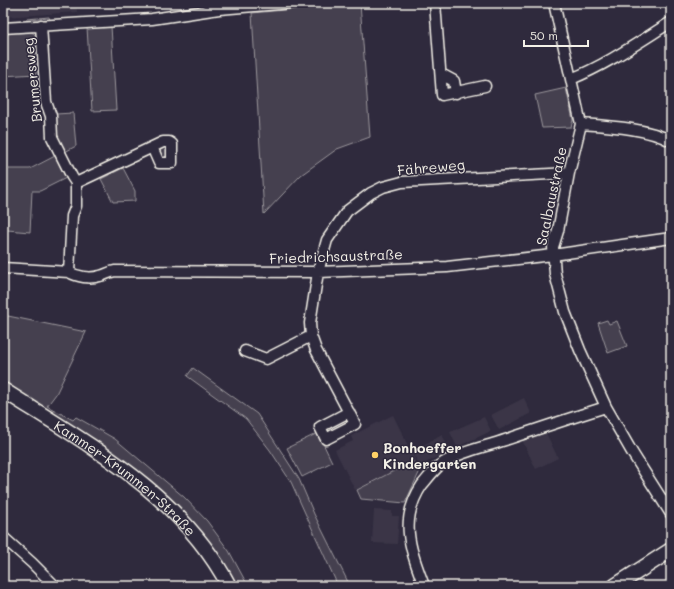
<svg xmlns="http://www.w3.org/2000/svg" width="674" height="589" viewBox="0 0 674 589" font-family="Mali,sans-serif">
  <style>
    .built { fill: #3b3647 }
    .green { fill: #454050; stroke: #9c989c }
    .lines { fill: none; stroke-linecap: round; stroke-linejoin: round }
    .street-casing { stroke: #f4f1e8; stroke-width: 13 }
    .secondary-casing { stroke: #f4f1e8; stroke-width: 17 }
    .street { stroke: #2f2a3d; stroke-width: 10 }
    .secondary { stroke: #2f2a3d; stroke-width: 14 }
    .poi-dot { fill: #ffd166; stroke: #2f2a3d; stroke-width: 1.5 }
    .labels { text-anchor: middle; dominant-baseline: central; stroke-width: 3; stroke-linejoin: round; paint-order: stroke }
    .street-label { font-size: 14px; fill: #f4f1e8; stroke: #2f2a3d }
    .poi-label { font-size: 14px; font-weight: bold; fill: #f4f1e8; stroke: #2f2a3d; text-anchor: start }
  </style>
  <rect width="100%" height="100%" fill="#2f2a3d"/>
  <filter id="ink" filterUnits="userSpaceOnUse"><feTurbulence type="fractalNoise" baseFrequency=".025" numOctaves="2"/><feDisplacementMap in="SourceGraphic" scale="8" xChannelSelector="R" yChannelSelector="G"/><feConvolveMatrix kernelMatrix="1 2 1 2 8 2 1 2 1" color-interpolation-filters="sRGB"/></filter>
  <g filter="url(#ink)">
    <path class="built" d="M 3,3 L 76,3 L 77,12 L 3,17 Z
      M 524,398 L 531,413 L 499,430 L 491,415 Z
      M 393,415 L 415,460 L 355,490 L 335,450 L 353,441 L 351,436 Z
      M 484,417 L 491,431 L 457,447 L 450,432 Z
      M 545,431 L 558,458 L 536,469 L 522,440 Z
      M 442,435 L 450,450 L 420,466 L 412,451 Z
      M 374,510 L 392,511 L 392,516 L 399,516 L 397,544 L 372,543 Z"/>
    <path class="green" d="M 360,3 L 370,137 L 337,149 L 301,175 L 264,214 L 252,13 Z
      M 49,17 L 50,20 L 26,22 L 26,19 Z
      M 111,26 L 116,110 L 92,111 L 87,27 Z
      M 27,31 C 35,32 37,36 38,44 L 34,45 L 36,74 L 3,76 L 3,32 Z
      M 566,88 L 573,120 L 571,127 L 542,128 L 535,95 Z
      M 73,113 L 76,146 L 63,153 L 55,139 L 54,119 L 56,118 L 56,114 Z
      M 166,146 L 168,158 L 163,160 C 160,155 157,152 160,147 Z
      M 55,156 L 66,178 L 40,191 L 32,191 L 30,232 L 7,230 L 3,169 L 30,169 Z
      M 123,168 L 135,191 L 135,201 L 113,202 L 101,179 Z
      M 3,315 L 86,332 L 56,394 L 47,406 L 73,420 L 76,417 L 115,439 L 184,497 L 207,521 L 229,551 L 248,586 L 234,586 L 107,450 L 3,381 Z
      M 607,320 L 609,324 L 617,321 L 627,346 L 608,353 L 598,323 Z
      M 193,368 L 257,414 L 299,479 L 314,514 L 350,586 L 338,586 L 291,482 L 270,450 L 246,419 L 187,376 Z
      M 318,433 L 332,462 L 302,477 L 287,448 Z
      M 413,461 L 419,473 L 405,503 L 361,499 L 357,490 Z"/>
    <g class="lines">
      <defs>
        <path id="street" d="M 435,3 L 442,95 L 485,86
          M 554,3 L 581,124 L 569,173 L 558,231 L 553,247 L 555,274 L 565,312 L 580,350 L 606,407 L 633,454 L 671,514
          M 41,25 L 46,102 L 51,116 L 52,137 L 72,177 L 76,183 L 76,206 L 72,216 L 69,272
          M 3,28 L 152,19 L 219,9 L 291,3
          M 441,74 L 454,81 L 456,93
          M 571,79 C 606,65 639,42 671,22
          M 581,124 C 607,126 648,128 671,141
          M 76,183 L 163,142 L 169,142 L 172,144 L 172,163 L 159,163 L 152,147
          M 3,268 L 69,272 C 77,277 90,279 100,276 C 105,275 109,272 115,271 L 318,272 L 447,267 L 553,255 L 671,238
          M 245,351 L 266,359 L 311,336
          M 349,412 L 320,427 L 326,439 L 355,424 L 316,350 L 311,336 L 310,323 L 318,272 L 327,240 L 347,211 L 371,193 L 383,187 L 402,182 L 569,173
          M 3,537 L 32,563 L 55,586
          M 424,586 C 411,550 398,521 422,485 C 428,478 433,471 440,465 C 457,453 480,448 499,442 C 535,430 570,418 606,407"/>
        <g id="secondary">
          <path id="s1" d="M 3,390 C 87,444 181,494 229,586"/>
          <path d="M 615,586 L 671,550"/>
        </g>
      </defs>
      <use href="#street" class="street-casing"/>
      <use href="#secondary" class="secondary-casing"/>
      <use href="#street" class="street"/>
      <use href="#secondary" class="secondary"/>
    </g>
  </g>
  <circle class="poi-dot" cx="375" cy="455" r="4"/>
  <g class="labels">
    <g class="street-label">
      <text transform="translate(32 80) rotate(-96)">Brumersweg</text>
      <text transform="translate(431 167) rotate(-5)">Fähreweg</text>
      <text transform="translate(551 196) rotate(-78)">Saalbaustraße</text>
      <text transform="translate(336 256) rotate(-2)">Friedrichsaustraße</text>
      <text stroke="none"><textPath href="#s1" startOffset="151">Kammer-Krummen-Straße</textPath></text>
    </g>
    <g class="poi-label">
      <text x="383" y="447">Bonhoeffer<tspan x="383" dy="16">Kindergarten</tspan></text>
    </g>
  </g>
  <rect width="674" height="589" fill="none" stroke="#2f2a3d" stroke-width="16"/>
  <rect x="8" y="8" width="658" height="573" fill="none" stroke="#f4f1e8" stroke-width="1.5" filter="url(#ink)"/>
  <path d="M524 40v6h64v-6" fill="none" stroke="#f4f1e8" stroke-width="2"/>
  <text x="530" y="40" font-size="12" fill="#f4f1e8" stroke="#2f2a3d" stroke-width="3" paint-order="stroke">50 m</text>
</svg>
